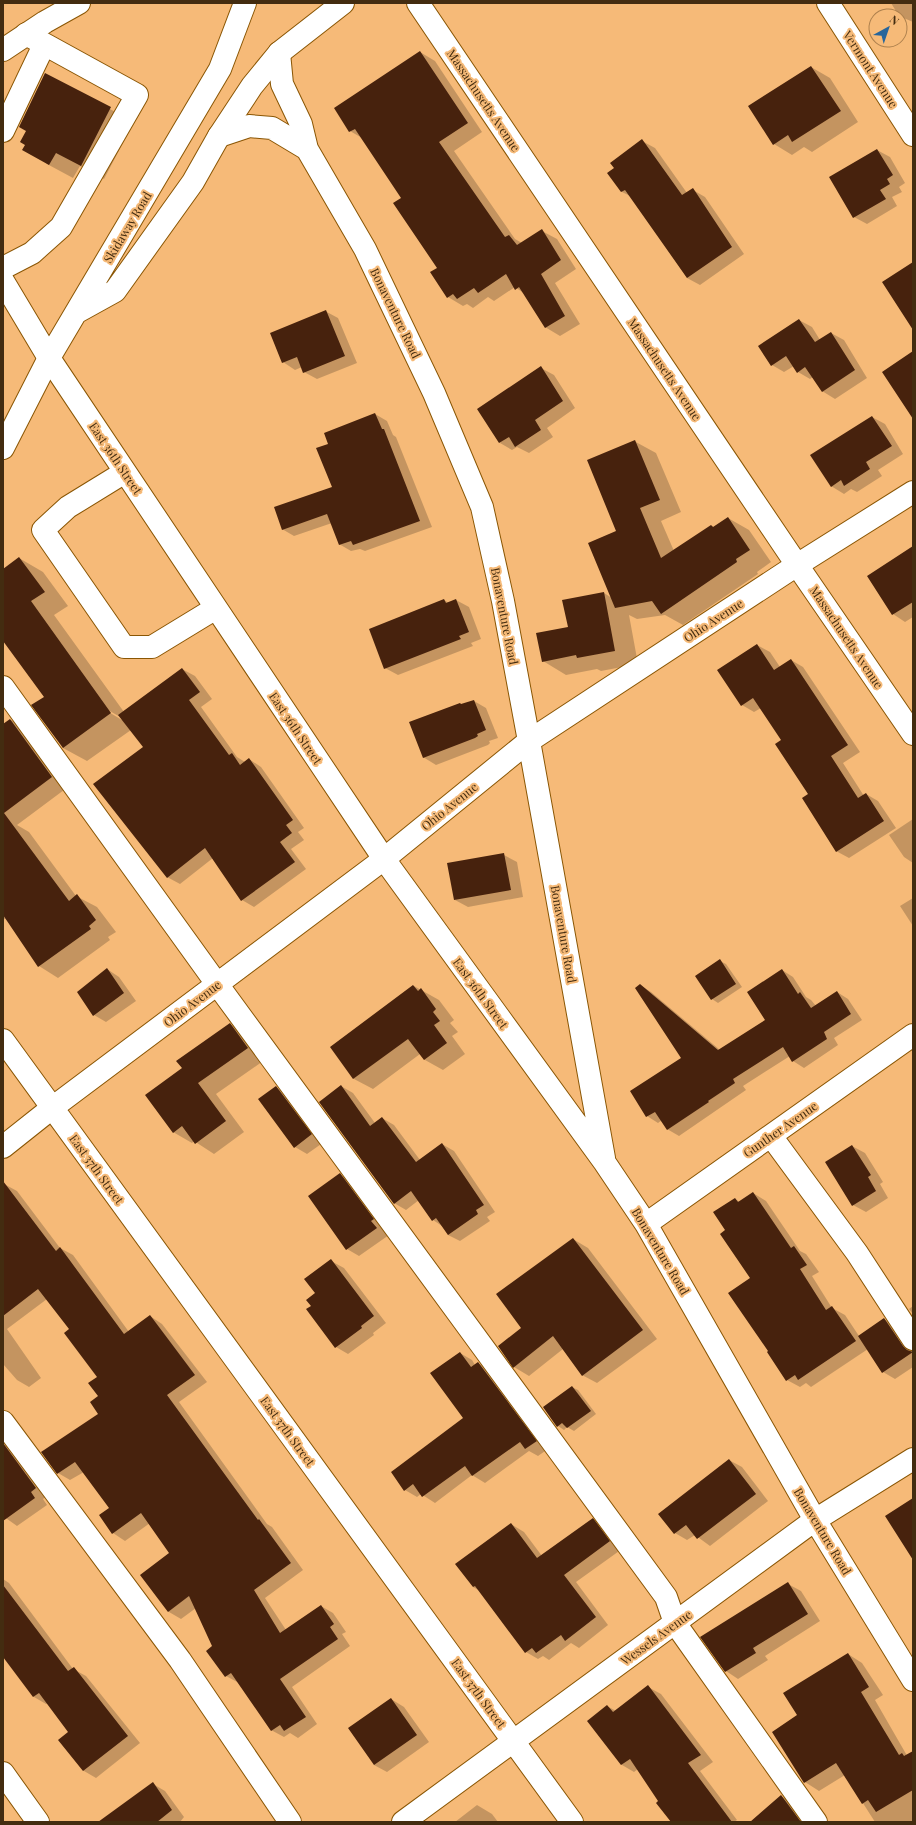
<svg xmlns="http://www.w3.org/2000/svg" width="916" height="1825" viewBox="0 0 916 1825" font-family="'Playfair Display',serif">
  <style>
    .shadow { fill: #0003; fill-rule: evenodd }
    .building { fill: #47220d }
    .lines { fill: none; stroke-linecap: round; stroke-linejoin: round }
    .minor-casing { stroke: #8a5604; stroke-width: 24 }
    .major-casing { stroke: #8a5604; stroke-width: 24 }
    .minor { stroke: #fff; stroke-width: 22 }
    .major { stroke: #fff; stroke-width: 22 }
    .labels { text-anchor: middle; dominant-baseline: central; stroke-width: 4; stroke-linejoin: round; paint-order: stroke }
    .street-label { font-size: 12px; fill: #432c10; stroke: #f6ba78 }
  </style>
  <rect width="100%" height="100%" fill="#f6ba78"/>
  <path class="shadow" d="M 891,3 L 913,3 L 913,22 L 899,16 Z
    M 420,52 L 435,61 L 482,132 L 454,151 L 515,239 L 522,243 L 542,231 L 557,239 L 576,269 L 555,283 L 580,324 L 560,336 L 545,327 L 525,294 L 515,287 L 494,301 L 488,297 L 473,308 L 467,304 L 463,306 L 448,297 L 438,268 L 402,198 L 362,138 L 350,131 Z
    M 811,67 L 830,78 L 858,122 L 812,152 L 804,147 L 792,155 L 774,144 Z
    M 45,74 L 134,122 L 104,179 L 80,166 L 73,178 L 47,164 L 26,144 L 27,131 Z
    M 642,141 L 655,148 L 687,193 L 693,190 L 705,197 L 744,254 L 700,285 L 687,278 L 632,197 L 622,192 L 609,173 L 616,168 Z
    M 877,150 L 890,157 L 905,183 L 899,187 L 902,192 L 892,197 L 897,206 L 867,224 L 854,217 Z
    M 325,311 L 338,318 L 357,363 L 317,379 L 304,372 L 302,367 L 295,370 L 283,362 Z
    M 799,320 L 812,327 L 820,340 L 831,333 L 844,340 L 867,378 L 835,399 L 822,391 L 813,377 L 810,379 L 798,372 L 794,366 L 784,372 L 772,365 Z
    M 541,368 L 554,375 L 575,408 L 547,428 L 553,437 L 529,453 L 517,447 L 512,450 L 500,443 Z
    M 375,414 L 387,421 L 393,435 L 396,437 L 432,527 L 365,551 L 360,549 L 351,551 L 339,544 L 332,523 L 294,536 L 282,529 L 333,488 L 330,444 Z
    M 872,417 L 885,424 L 903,454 L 878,470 L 882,476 L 857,492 L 851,489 L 844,494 L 831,486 Z
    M 634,441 L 656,453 L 681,512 L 661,521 L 674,551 L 711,526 L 714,527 L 728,518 L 749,530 L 771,562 L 757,572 L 758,574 L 683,625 L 665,615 L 637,619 L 629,615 L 638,664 L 601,671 L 597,669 L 566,675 L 543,661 L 569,628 L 604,593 L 612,598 L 618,531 Z
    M 913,547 L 913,617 L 905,622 L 893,614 Z
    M 19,558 L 43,572 L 68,606 L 54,615 L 124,712 L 182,669 L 195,676 L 212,699 L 201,707 L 237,757 L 245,762 L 249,759 L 261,767 L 304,828 L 298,832 L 304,840 L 291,849 L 306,869 L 254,907 L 242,900 L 213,858 L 180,884 L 167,877 L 144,747 L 131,730 L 87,761 L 63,748 L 45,697 L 3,639 L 3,570 ZM 108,710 L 122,718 L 122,720 L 107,711 Z
    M 444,600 L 449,603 L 456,600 L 469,607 L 481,639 L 471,643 L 473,646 L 398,675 L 385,668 Z
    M 757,645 L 770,652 L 780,667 L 791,660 L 803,667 L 860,752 L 843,763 L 864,796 L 866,794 L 878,801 L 896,828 L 849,858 L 836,851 L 782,740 L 761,708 L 754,712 L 742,705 Z
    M 474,701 L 486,708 L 498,738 L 489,741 L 490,743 L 488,745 L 436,765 L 423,757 L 462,705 Z
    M 11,720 L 27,729 L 68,787 L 17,825 L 29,832 L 76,896 L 97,907 L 116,932 L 108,937 L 110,940 L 58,978 L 39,966 L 6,918 L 3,920 L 3,725 Z
    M 913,819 L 913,863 L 904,857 L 889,835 Z
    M 504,855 L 517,862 L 523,897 L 468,907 L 455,900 Z
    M 913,898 L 913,926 L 900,906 Z
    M 720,961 L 726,964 L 742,987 L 718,1003 L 712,999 Z
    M 107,969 L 119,977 L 136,1001 L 106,1022 L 94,1015 Z
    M 782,970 L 793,977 L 806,997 L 811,1000 L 816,1006 L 837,992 L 848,999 L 862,1020 L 834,1038 L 838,1045 L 804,1068 L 793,1061 L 790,1056 L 743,1086 L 746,1090 L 679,1136 L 667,1129 L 662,1120 L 658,1123 L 647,1116 L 682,1058 L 640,985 L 651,992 L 720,1050 L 766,1020 Z
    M 414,986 L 439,1000 L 454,1020 L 450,1023 L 458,1032 L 452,1036 L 465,1054 L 443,1070 L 425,1060 L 420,1054 L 373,1089 L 354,1079 L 331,1047 Z
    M 230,1024 L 248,1034 L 266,1059 L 216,1094 L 244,1132 L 214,1154 L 194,1141 L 192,1143 L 173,1132 L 184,1069 Z
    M 341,1086 L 353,1093 L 375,1123 L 382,1118 L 394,1125 L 420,1160 L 442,1144 L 454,1151 L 495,1212 L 487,1217 L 490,1221 L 460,1241 L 448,1235 L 442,1226 L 433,1220 L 419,1200 L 406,1210 L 394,1203 Z
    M 276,1087 L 289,1094 L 324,1142 L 307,1154 L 295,1147 Z
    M 852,1146 L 865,1153 L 883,1182 L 880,1184 L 888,1198 L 866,1212 L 853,1205 Z
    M 340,1175 L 353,1182 L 389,1235 L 359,1256 L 347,1249 Z
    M 4,1184 L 17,1191 L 60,1248 L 73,1255 L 129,1332 L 150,1316 L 162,1324 L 207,1382 L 179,1402 L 267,1524 L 272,1527 L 303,1570 L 265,1598 L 286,1630 L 321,1606 L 333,1613 L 346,1632 L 342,1634 L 350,1646 L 292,1687 L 317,1724 L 298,1738 L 290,1733 L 284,1737 L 271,1730 L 239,1683 L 226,1676 L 196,1608 L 181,1619 L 169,1612 L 141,1575 L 170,1553 L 150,1523 L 125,1541 L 113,1533 L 100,1515 L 110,1508 L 84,1472 L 70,1480 L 58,1473 L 99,1414 L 99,1377 L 70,1329 L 47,1299 L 7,1329 L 41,1378 L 29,1387 L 17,1380 L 3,1364 L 3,1185 Z
    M 753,1193 L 766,1201 L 800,1251 L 806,1254 L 819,1272 L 812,1276 L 832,1308 L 845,1315 L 859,1336 L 884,1319 L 897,1326 L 913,1351 L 913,1367 L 895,1379 L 883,1372 L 868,1349 L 811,1387 L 806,1383 L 800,1387 L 787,1380 L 770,1351 L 751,1279 L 726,1230 L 735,1199 L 740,1202 Z
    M 573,1239 L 588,1248 L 657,1339 L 597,1383 L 582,1375 L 563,1349 L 529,1376 L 514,1367 L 522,1328 Z
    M 331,1261 L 344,1268 L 386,1323 L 373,1333 L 374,1335 L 348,1354 L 336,1347 L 312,1306 Z
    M 913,1306 L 913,1314 L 909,1309 Z
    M 460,1353 L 472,1360 L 475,1365 L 478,1363 L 490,1370 L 548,1449 L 538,1456 L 529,1451 L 485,1483 L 472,1475 L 435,1503 L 421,1494 L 417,1497 L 405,1490 L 392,1472 L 464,1419 Z
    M 572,1387 L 578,1390 L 596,1414 L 574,1431 L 567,1427 L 564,1430 L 558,1426 Z
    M 3,1433 L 48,1495 L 43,1499 L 47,1505 L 17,1526 L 3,1516 Z
    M 729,1460 L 742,1467 L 768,1501 L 710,1546 L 695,1535 L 687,1540 L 675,1533 Z
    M 593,1519 L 605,1527 L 622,1549 L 576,1582 L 608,1625 L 579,1648 L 571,1643 L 549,1660 L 543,1656 L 538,1659 L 526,1652 L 480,1591 L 473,1587 L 511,1524 L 524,1532 L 542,1556 Z
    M 3,1579 L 9,1583 L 73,1669 L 86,1676 L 140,1743 L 96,1778 L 84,1771 L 59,1740 L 69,1732 L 48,1703 L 46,1704 L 34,1697 L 3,1656 Z
    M 788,1584 L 801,1591 L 820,1621 L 765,1656 L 768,1660 L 738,1679 L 726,1671 Z
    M 848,1654 L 862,1663 L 883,1695 L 875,1700 L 913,1766 L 913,1822 L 875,1822 L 845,1775 L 819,1791 L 805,1782 L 798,1715 Z
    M 648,1687 L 661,1694 L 713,1762 L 700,1771 L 737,1820 L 734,1822 L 676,1822 L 638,1769 L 634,1772 L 622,1765 L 607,1706 L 616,1711 Z
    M 391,1699 L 404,1707 L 429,1742 L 387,1772 L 374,1765 Z
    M 153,1784 L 165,1791 L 184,1817 L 180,1822 L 103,1822 Z
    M 781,1796 L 792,1802 L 806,1822 L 751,1822 Z
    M 477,1805 L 492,1814 L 498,1822 L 455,1822 Z"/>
  <path class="building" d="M 420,51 L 468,123 L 439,142 L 505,237 L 509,235 L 517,245 L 542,229 L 561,260 L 541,274 L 565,316 L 545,328 L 519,287 L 515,290 L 506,274 L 478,293 L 474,288 L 457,299 L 453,294 L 447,298 L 430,272 L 437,268 L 393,203 L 401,198 L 355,129 L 349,132 L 334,108 Z
    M 811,66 L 841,111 L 792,142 L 788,135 L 773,145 L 748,106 Z
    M 45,73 L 111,107 L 81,166 L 56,153 L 49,165 L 22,150 L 25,145 L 20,142 L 26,131 L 19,127 Z
    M 642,139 L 682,195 L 693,188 L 732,247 L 687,278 L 625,190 L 621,192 L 607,173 L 614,168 L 610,163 Z
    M 877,149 L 893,175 L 887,179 L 890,184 L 880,190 L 886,199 L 853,218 L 829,177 Z
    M 913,262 L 913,330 L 882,282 Z
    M 326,310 L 345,356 L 303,373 L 297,357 L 282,363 L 270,333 Z
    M 799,319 L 815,342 L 831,332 L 855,370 L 822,392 L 805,367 L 797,373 L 786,356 L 771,366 L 758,346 Z
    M 913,351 L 913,419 L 882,372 Z
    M 541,366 L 563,401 L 535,420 L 541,430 L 515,447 L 509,437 L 499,443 L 477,409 Z
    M 375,413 L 382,429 L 384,429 L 420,521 L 353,545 L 351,541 L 339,545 L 327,514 L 282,530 L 274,507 L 332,487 L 316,448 L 328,444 L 324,433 Z
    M 872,416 L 892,446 L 866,462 L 870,469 L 844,486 L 841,480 L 831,487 L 810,455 Z
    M 635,440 L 660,500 L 640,508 L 661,558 L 711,525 L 713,527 L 728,517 L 750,550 L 736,559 L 737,562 L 661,614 L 652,601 L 615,608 L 588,543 L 616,531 L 587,460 Z
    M 913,546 L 913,602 L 892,615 L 867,576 Z
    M 19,557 L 45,592 L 31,601 L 111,713 L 63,748 L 31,705 L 44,697 L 3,641 L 3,569 Z
    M 604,592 L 615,651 L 577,658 L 576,655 L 542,662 L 536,633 L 568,627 L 562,600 Z
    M 444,599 L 446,603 L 456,599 L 469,632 L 459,636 L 461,639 L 384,669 L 369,629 Z
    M 757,644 L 774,670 L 791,659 L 848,745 L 831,756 L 858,798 L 866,793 L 884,821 L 836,852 L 802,798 L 808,794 L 775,744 L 781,740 L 753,698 L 741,706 L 717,670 Z
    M 182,668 L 200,692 L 189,700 L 229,755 L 232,753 L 240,765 L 249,758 L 293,820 L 286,825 L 292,833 L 280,842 L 295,862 L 241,901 L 205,848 L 167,878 L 93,784 L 143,747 L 118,715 Z
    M 474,700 L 486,730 L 477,734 L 478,736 L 475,738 L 423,758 L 409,722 L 460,703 L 461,704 Z
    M 10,719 L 52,777 L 4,813 L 69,901 L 77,894 L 96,920 L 89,926 L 91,929 L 38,967 L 3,915 L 3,724 Z
    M 504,853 L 511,890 L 454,900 L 447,863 Z
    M 720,959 L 736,984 L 711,1000 L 695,976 Z
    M 107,968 L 124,993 L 93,1016 L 77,992 Z
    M 782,969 L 798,994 L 800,992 L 811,1008 L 837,991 L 851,1014 L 824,1032 L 827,1039 L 792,1062 L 783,1047 L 733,1079 L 735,1083 L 708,1101 L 709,1102 L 667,1130 L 655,1112 L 646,1117 L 630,1091 L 681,1058 L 635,988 L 640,984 L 718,1050 L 765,1020 L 747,992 Z
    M 413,985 L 418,991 L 421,988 L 436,1009 L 433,1012 L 440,1021 L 434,1025 L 447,1043 L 424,1060 L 408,1039 L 353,1079 L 330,1047 Z
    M 230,1023 L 248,1048 L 198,1083 L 226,1121 L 195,1144 L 182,1126 L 173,1133 L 145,1095 L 182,1068 L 176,1061 Z
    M 341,1085 L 370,1126 L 382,1117 L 416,1162 L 442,1143 L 484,1205 L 476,1210 L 478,1214 L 448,1235 L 436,1218 L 432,1221 L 411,1191 L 394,1204 L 319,1102 Z
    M 276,1086 L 312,1134 L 294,1148 L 258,1099 Z
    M 852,1145 L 871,1175 L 868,1177 L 876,1191 L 852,1206 L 825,1162 Z
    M 340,1173 L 374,1219 L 371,1221 L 377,1228 L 346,1250 L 308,1196 Z
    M 3,1181 L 56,1251 L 60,1247 L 124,1334 L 150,1315 L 195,1375 L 167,1395 L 258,1520 L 259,1519 L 291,1563 L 254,1590 L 280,1633 L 321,1605 L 334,1624 L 330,1627 L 338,1639 L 280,1679 L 306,1717 L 284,1731 L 280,1725 L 271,1731 L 231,1673 L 225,1677 L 206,1651 L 212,1646 L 189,1596 L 168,1612 L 140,1575 L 169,1553 L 141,1513 L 112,1534 L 99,1515 L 109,1508 L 75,1462 L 57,1474 L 41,1452 L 98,1414 L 90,1402 L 98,1396 L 88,1383 L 97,1377 L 64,1333 L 69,1329 L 38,1289 L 3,1316 Z
    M 753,1192 L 791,1248 L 794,1246 L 807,1265 L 800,1269 L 826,1310 L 832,1306 L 856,1341 L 798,1380 L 795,1375 L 786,1381 L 767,1352 L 768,1351 L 728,1293 L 750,1278 L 720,1234 L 725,1230 L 713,1212 L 735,1198 L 738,1202 Z
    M 573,1238 L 643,1330 L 582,1376 L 553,1336 L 513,1368 L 498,1346 L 521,1328 L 496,1294 Z
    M 331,1259 L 374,1316 L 361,1326 L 362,1328 L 335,1348 L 306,1309 L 311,1306 L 306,1300 L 315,1293 L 304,1279 Z
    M 884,1318 L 903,1346 L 907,1350 L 913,1352 L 882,1373 L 858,1336 Z
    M 460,1352 L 471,1367 L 478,1362 L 537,1441 L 525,1449 L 520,1442 L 472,1476 L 465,1466 L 422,1497 L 413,1484 L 404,1491 L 391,1472 L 463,1418 L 430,1373 Z
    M 572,1386 L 591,1411 L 567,1428 L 562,1423 L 557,1427 L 543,1407 Z
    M 3,1443 L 36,1488 L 31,1492 L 35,1498 L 3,1521 Z
    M 729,1459 L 756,1494 L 697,1539 L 686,1525 L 674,1534 L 658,1514 Z
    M 913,1498 L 913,1560 L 885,1516 Z
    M 593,1518 L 610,1541 L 564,1575 L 596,1617 L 565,1641 L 561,1635 L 536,1653 L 532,1648 L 525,1653 L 475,1586 L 473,1587 L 455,1564 L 511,1523 L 537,1558 Z
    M 788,1582 L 808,1614 L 753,1648 L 756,1653 L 725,1672 L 700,1637 Z
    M 3,1585 L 68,1671 L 74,1667 L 128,1736 L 83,1771 L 58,1740 L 68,1732 L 39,1693 L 33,1697 L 3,1657 Z
    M 848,1653 L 869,1687 L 861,1692 L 899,1755 L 902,1753 L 904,1756 L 913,1751 L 913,1790 L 876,1812 L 868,1800 L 862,1804 L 836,1763 L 804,1783 L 772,1732 L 797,1715 L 783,1693 Z
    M 648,1685 L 701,1755 L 688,1763 L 732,1822 L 671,1822 L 656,1803 L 658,1801 L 630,1759 L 621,1765 L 587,1721 L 607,1705 L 613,1712 Z
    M 391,1698 L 417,1735 L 374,1765 L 348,1728 Z
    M 153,1782 L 172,1810 L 157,1822 L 98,1822 Z
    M 781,1795 L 801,1822 L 750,1822 Z"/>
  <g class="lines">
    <defs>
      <path id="minor" d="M 418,3 L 797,565 L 913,734
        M 828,3 L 913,135
        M 279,53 L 282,84 L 301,124 L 307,149 L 365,249 L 434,393 L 482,507 L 503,601 L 529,741 L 604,1158
        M 3,131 L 44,45
        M 219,136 L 249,126 L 272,128 L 307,149
        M 3,268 L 32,253 L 61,227 L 137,95 L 26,34
        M 3,281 L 49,358 L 384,859 L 605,1163 L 646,1224 L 815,1520 L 913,1680
        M 125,472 L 68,507 L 43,530 L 124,647 L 152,647 L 216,608
        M 3,687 L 217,984 L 666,1597 L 675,1623 L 816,1822
        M 3,1040 L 572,1822
        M 771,1136 L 857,1253 L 913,1339
        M 3,1147 L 52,1108 L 384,859 L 529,741 L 797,565 L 913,492
        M 646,1224 L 913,1035
        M 3,1422 L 180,1660 L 290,1822
        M 3,1773 L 38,1822
        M 403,1822 L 815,1520 L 913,1459"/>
      <path id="major" d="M 3,50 L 45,22 L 79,3
        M 77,312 L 115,291 L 193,182 L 219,136 L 252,86 L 279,53 L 343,3
        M 3,448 L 49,358 L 220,69 L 245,3"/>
    </defs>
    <use href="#minor" class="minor-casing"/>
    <use href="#major" class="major-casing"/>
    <use href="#minor" class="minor"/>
    <use href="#major" class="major"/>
  </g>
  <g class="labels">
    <g class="street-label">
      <text transform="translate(871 69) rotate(57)">Vermont Avenue</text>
      <text transform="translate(484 100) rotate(56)">Massachusetts Avenue</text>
      <text transform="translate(127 227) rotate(-59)">Skidaway Road</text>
      <text transform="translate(396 313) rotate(64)">Bonaventure Road</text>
      <text transform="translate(665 369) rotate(56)">Massachusetts Avenue</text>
      <text transform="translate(116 458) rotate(56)">East 36th Street</text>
      <text transform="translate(505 616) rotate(79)">Bonaventure Road</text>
      <text transform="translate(713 620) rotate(-33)">Ohio Avenue</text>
      <text transform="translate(847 637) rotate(56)">Massachusetts Avenue</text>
      <text transform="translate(296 728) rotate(56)">East 36th Street</text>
      <text transform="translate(449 806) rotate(-39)">Ohio Avenue</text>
      <text transform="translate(564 934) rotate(80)">Bonaventure Road</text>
      <text transform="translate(481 993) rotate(54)">East 36th Street</text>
      <text transform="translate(192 1003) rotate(-37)">Ohio Avenue</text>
      <text transform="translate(780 1129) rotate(-35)">Gunther Avenue</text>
      <text transform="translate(97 1169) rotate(54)">East 37th Street</text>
      <text transform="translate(661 1251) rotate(59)">Bonaventure Road</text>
      <text transform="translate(288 1431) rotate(54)">East 37th Street</text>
      <text transform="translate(823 1531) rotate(59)">Bonaventure Road</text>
      <text transform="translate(656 1637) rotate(-36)">Wessels Avenue</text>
      <text transform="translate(479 1693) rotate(54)">East 37th Street</text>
    </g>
  </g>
  <rect width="916" height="1825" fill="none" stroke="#432c10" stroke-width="8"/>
  <g transform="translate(888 28) rotate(40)"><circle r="19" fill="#f6ba78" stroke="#ae814e"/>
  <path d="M0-3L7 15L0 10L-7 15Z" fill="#27659b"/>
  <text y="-6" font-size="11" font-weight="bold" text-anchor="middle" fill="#432c10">N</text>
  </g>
</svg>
